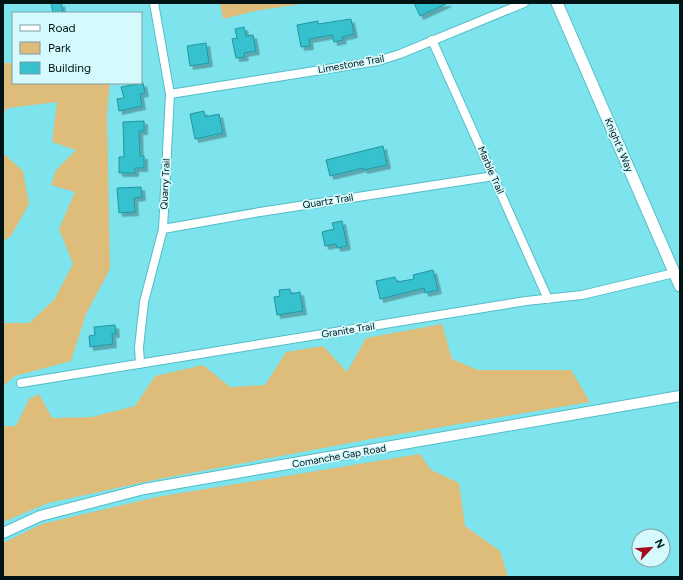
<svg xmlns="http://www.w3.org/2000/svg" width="683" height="580" viewBox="0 0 683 580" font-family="Figtree,sans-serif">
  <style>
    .green { fill: #debc79 }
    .building { fill: #35c1cd; stroke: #21959f; filter: url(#shadow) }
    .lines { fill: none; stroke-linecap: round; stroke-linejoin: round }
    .minor-casing { stroke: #54bcc6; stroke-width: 10 }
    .tertiary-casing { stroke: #54bcc6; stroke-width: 12 }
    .secondary-casing { stroke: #54bcc6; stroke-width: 13 }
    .minor { stroke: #fff; stroke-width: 8 }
    .tertiary { stroke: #fff; stroke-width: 10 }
    .secondary { stroke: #fff; stroke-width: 11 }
    .labels { text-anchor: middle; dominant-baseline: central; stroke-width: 3.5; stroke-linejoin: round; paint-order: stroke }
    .street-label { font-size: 10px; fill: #001416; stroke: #d5fafe }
  </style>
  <defs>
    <filter id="shadow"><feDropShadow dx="3.5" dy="3.5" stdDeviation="0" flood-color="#0004"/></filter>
  </defs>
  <rect width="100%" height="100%" fill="#7de4ee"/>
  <path class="green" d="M 220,3 L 307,3 L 255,11 L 223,19 Z
    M 3,63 L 13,63 L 13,83 L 110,83 L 107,113 L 110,269 L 86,314 L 71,361 L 15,376 L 3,386 L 3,323 L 29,323 L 54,300 L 73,264 L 59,229 L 75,192 L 51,185 L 56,170 L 76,150 L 52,142 L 57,102 L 8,108 L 3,113 Z
    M 3,153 L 23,171 L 29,204 L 11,236 L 3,241 Z
    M 442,324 L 452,359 L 478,370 L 571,370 L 590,402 L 376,438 L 154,480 L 48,503 L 3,522 L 3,426 L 16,426 L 29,399 L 39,394 L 52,418 L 92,417 L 135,406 L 155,376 L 203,365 L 230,387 L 265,385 L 286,352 L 323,346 L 347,372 L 366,338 Z
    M 420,454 L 431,470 L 459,483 L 465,526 L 500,551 L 508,577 L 3,577 L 3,543 L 42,524 L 157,497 Z"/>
  <path class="building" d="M 51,3 L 61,3 L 63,13 L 53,13 Z
    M 414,3 L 448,3 L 420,16 Z
    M 351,19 L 354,34 L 342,37 L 343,40 L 334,42 L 332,35 L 309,39 L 310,46 L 301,47 L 297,25 L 318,21 L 318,24 Z
    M 244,27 L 246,36 L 253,35 L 256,51 L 244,53 L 245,57 L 236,58 L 232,39 L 237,38 L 235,29 Z
    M 206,43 L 209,63 L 190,66 L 187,46 Z
    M 143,83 L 145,93 L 140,94 L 142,106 L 119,111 L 117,99 L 124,98 L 121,87 Z
    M 204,111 L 205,117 L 219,114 L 223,133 L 195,139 L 190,114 Z
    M 144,121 L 144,131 L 139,131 L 140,156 L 144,156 L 144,168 L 135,168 L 135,173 L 119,173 L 119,157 L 124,157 L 123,122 Z
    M 383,146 L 387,165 L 364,170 L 363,168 L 330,176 L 326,160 Z
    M 141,187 L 142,197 L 134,198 L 135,212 L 119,213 L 117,188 Z
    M 342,221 L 347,246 L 337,248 L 336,244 L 325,246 L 322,232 L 334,229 L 332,223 Z
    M 433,270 L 438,290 L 425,293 L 424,288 L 380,299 L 376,281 L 395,277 L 397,282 L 414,279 L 413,275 Z
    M 290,289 L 291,294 L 300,292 L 303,311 L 277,315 L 274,297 L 280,296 L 279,290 Z
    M 115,325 L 116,334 L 112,334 L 113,344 L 90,347 L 89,336 L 95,335 L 94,327 Z"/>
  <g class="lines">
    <defs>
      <path id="minor" d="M 432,40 L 548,299
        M 170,94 L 378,61 L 400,54 L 524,3
        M 163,229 L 260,212 L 494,176
        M 140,364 L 139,347 L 144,302 L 163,229 L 170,94 L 154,3
        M 21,383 L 526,301 L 582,295 L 674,273"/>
      <path id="tertiary" d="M 3,533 L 40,516 L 144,489 L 680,396"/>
      <path id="secondary" d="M 557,3 L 680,286"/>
    </defs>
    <use href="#minor" class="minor-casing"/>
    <use href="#tertiary" class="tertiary-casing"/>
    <use href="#secondary" class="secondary-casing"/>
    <use href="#minor" class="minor"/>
    <use href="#tertiary" class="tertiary"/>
    <use href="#secondary" class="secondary"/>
  </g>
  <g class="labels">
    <g class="street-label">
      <text transform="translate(351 64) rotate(-10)">Limestone Trail</text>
      <text transform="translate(619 145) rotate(67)">Knight's Way</text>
      <text transform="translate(491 170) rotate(66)">Marble Trail</text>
      <text transform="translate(165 184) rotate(-87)">Quarry Trail</text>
      <text transform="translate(328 201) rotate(-9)">Quartz Trail</text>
      <text transform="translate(348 330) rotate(-9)">Granite Trail</text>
      <text transform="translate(339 456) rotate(-10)">Comanche Gap Road</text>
    </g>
  </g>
  <rect width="683" height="580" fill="none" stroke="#001416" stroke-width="8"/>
  <rect x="12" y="12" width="130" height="72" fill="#d5fafe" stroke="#809ea1"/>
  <rect x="20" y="25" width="20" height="6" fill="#ffffff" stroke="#809ea1"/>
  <text x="48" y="32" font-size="12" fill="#001416">Road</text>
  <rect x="20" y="42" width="20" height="12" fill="#debc79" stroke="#809ea1"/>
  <text x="48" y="52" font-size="12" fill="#001416">Park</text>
  <rect x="20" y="62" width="20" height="12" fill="#35c1cd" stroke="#809ea1"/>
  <text x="48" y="72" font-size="12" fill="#001416">Building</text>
  <g transform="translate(651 548) rotate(64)"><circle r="19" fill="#d5fafe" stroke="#809ea1"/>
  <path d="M0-3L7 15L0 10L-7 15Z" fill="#a50b1f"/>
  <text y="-6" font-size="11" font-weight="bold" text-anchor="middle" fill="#001416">N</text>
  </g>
</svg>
